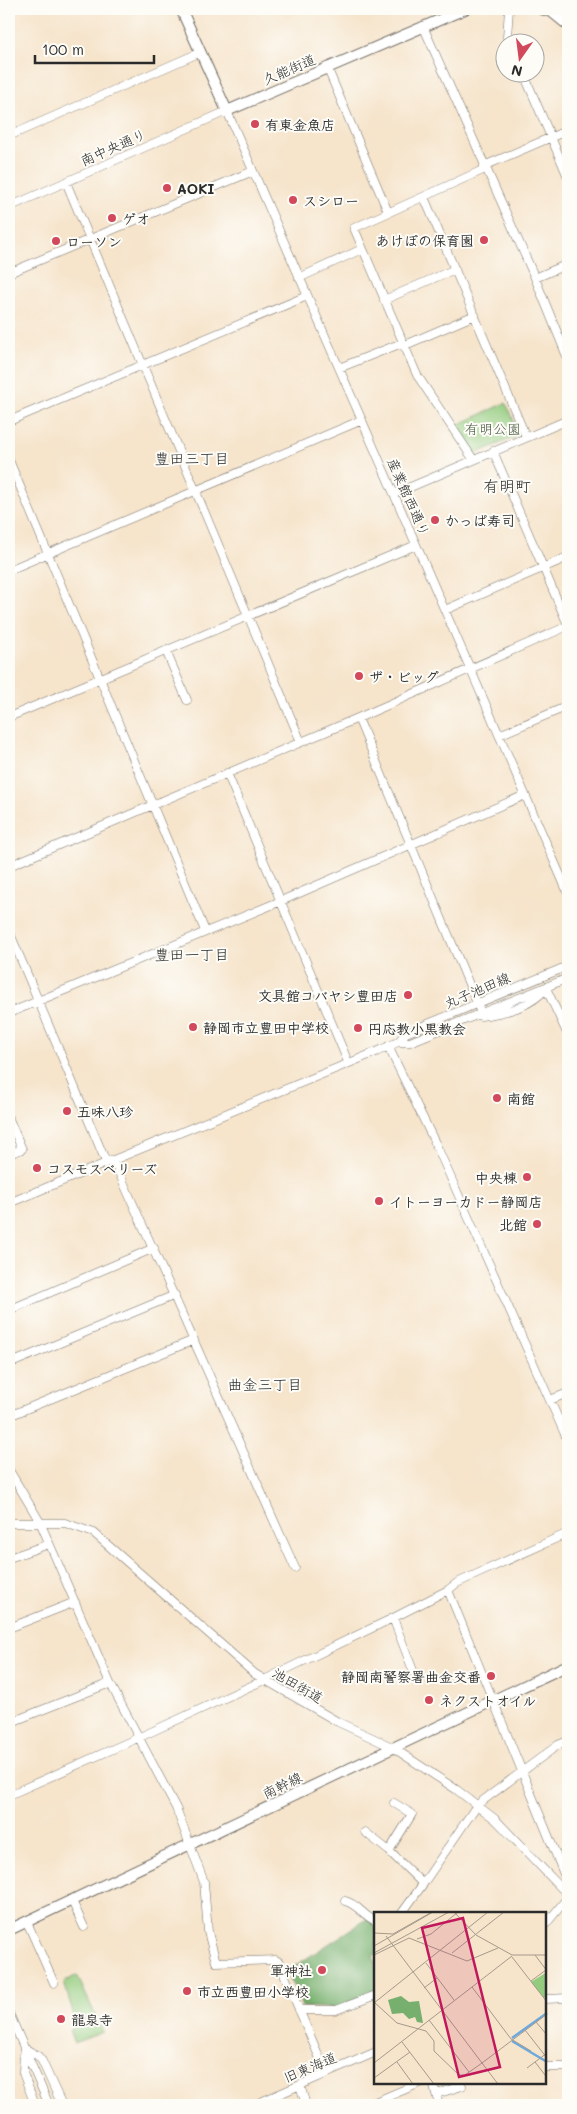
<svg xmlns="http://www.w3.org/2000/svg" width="577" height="2114" viewBox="0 0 577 2114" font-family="Mali,'Klee One',sans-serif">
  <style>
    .green { fill: #94cc7f; stroke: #607c55 }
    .forest { fill: #77b06e; stroke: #516e4c }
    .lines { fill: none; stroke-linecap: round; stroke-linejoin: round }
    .minor-casing { stroke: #726c63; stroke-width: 9 }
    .major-casing { stroke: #726c63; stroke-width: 12 }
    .minor { stroke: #fff; stroke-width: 8 }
    .major { stroke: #fff; stroke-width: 10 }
    .poi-dot { fill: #d1495b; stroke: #fdfcf7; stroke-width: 2 }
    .labels { text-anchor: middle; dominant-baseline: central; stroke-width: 4; stroke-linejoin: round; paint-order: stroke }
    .street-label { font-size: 14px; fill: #2b2b2b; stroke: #fdfcf7 }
    .poi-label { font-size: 14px; font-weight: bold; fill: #2b2b2b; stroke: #fdfcf7; text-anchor: start }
    .park-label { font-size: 14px; fill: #4a5b44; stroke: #fdfcf7 }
    .neighbourhood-label { font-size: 15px; fill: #2b2b2b; stroke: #fdfcf7 }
    .quarter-label { font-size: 16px; fill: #2b2b2b; stroke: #fdfcf7 }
    .inset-river { fill: none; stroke: #6caade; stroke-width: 2.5 }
    .inset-road { fill: none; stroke: #a59a8b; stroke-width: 1 }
    .view { fill: #c2185b; fill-opacity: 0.15; stroke: #c2185b; stroke-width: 2.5 }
    .inset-edge { fill: none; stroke: #2b2b2b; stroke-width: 2.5 }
  </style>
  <rect width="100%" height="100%" fill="#fdfcf7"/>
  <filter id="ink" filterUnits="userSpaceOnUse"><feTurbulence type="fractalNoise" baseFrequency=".02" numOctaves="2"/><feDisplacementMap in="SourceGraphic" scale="10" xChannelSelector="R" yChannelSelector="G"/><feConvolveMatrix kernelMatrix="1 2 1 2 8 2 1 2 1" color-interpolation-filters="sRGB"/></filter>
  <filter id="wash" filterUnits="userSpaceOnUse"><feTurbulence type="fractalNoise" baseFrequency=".0096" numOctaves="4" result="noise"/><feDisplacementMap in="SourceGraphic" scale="20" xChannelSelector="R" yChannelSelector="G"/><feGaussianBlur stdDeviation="1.12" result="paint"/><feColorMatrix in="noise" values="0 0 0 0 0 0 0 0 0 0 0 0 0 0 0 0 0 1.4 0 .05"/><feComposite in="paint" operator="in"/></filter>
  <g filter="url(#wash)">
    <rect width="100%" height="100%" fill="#f6e4cb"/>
    <path class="green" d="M 506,403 L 520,435 L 473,455 L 455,426 Z
      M 77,1975 L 103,2032 L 74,2043 L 69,2030 L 77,2027 L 64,1982 Z"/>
    <path class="forest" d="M 367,1919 L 376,1923 L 376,1955 L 373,1956 L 376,1962 L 376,1993 L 336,2008 L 302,2007 L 287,1971 Z"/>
  </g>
  <g filter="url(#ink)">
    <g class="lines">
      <defs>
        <path id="minor" d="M 509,9 L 507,37 L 509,42
          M 423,26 L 535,278 L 568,359
          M 327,67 L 388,212
          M 523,72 L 568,177
          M 9,136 L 201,52
          M 484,166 L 568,130
          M 66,182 L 301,742
          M 424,197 L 526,437
          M 9,207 L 227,111 L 568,893
          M 9,273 L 253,171
          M 299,278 L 362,249
          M 535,278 L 568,264
          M 384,300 L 455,269
          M 403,346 L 475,315
          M 339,368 L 402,343
          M 9,421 L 307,296
          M 493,451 L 568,625
          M 473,459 L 417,375 L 354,228 L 485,169
          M 9,460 L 205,931
          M 394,494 L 568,420
          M 9,570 L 362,420
          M 445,610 L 568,557
          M 166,651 L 187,700
          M 9,717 L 416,545
          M 358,718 L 481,1013
          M 499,735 L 568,706
          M 227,773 L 348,1062
          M 9,866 L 358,718 L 568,626
          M 9,931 L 106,1162
          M 9,1013 L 281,901 L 525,795
          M 481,1016 C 504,1013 532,1007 546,988 L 568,1035
          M 398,1042 L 410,1042 L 568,978
          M 388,1046 L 438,1149 L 568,1441
          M 9,1119 L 22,1149 L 9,1154
          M 111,1160 L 117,1168 L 295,1568
          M 9,1203 L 376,1052 L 398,1042 L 406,1033 L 568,966
          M 9,1310 L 154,1248
          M 9,1364 L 175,1295
          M 550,1400 L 568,1393
          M 9,1416 L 194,1340
          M 9,1470 L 40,1522 L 110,1683 L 176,1808 L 204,1882 L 208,1932 L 216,1962 L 276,1960 L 279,1962 L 326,2073
          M 9,1523 L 65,1523 L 94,1533 L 255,1674 L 338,1722 L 392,1747 L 457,1790 L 495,1819 L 568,1895
          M 9,1558 L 49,1544
          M 448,1590 L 568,1884
          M 393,1618 L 414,1673
          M 9,1628 L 75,1602
          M 9,1723 L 110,1683
          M 9,1795 L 140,1737 L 264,1680 L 393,1618 L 448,1590 L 457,1583 L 568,1533
          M 365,1832 L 389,1851 L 423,1884 L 477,1805 L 558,1745 L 568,1741
          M 389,1851 L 412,1814 L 394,1803
          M 72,1901 L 84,1927
          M 345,1901 C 358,1904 364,1917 376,1921
          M 402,1913 L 423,1884
          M 27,1922 L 54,1983
          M 546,1924 L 568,1897
          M 546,1999 L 568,1998
          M 299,2010 L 336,2010 L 376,1995
          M 9,2013 L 49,2105
          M 546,2067 L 568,2067
          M 433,2083 L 439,2105
          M 300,2085 L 306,2105
          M 437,2094 L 462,2086 L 461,2083
          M 35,2105 L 23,2073 L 24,2048 L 38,2056 L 42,2061 L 62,2105
          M 254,2105 L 376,2052
          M 368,2105 L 420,2083"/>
        <path id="major" d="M 181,9 L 227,111 L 465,9
          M 541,9 L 552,12 L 568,25
          M 9,1930 L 568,1665"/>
      </defs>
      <use href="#minor" class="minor-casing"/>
      <use href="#major" class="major-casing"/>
      <use href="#minor" class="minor"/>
      <use href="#major" class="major"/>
    </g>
  </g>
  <g class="poi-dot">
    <circle cx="255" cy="124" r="5"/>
    <circle cx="167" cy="188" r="5"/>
    <circle cx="293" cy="200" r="5"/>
    <circle cx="112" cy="218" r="5"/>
    <circle cx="484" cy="240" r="5"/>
    <circle cx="56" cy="241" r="5"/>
    <circle cx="435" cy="520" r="5"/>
    <circle cx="359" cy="676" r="5"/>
    <circle cx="408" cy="995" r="5"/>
    <circle cx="193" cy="1027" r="5"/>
    <circle cx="358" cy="1028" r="5"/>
    <circle cx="497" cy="1098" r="5"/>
    <circle cx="67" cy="1111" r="5"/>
    <circle cx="37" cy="1168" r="5"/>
    <circle cx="527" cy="1177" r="5"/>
    <circle cx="379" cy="1201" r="5"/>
    <circle cx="537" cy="1224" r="5"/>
    <circle cx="491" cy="1676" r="5"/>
    <circle cx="429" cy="1700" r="5"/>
    <circle cx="322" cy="1970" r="5"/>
    <circle cx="187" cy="1991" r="5"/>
    <circle cx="61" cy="2019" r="5"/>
  </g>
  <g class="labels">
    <g class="street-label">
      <text transform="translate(289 69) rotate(-23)">久能街道</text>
      <text transform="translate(113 147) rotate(-24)">南中央通り</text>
      <text transform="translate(409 497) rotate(66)">産業館西通り</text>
      <text transform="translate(477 990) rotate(-23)">丸子池田線</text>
      <text transform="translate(298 1685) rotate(30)">池田街道</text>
      <text transform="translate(282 1785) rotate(-26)">南幹線</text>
      <text transform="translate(310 2067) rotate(-23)">旧東海道</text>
    </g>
    <g class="poi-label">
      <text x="265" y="124">有東金魚店</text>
      <text x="177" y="188">AOKI</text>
      <text x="303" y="200">スシロー</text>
      <text x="122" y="218">ゲオ</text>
      <text x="474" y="240" text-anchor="end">あけぼの保育園</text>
      <text x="66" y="241">ローソン</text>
      <text x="445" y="520">かっぱ寿司</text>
      <text x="369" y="676">ザ・ビッグ</text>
      <text x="398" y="995" text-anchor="end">文具館コバヤシ豊田店</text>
      <text x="203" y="1027">静岡市立豊田中学校</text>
      <text x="368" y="1028">円応教小黒教会</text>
      <text x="507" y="1098">南館</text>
      <text x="77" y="1111">五味八珍</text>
      <text x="47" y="1168">コスモスベリーズ</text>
      <text x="517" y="1177" text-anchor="end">中央棟</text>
      <text x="389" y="1201">イトーヨーカドー静岡店</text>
      <text x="527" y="1224" text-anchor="end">北館</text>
      <text x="481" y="1676" text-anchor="end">静岡南警察署曲金交番</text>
      <text x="439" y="1700">ネクストオイル</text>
      <text x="312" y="1970" text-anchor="end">軍神社</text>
      <text x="197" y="1991">市立西豊田小学校</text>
      <text x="71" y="2019">龍泉寺</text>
    </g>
    <g class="park-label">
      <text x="493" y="428">有明公園</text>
    </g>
    <g class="neighbourhood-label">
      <text x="192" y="458">豊田三丁目</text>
      <text x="192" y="954">豊田一丁目</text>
      <text x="265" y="1384">曲金三丁目</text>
    </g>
    <g class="quarter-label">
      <text x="507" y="485">有明町</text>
    </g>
  </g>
  <g transform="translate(374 1912)">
    <rect width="172" height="172" fill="#f6e4cb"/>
    <path d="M 173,60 L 172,84 L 170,86 L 157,70 Z" fill="#94cc7f"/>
    <path d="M 27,84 L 35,90 L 45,89 L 49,111 L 43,110 L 41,105 L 35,107 L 29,101 L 18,102 L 14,88 Z" fill="#77b06e"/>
    <path class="inset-river" d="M 138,126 L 173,101M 138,129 L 173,150"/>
    <path class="inset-road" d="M 80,0 L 102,23 L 138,43 L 173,43M 0,21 L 19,22 L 58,0M 12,24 L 108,151 L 173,102M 43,27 L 57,22 L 84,0M 0,34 L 59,0M 0,41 L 75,0M 78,41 L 130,0M 0,43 L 35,26 L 93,49 L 124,36M 161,43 L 173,59M 138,45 L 173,90M 52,51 L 80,88M 157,69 L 172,58M 98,75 L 137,127 L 157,139M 50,76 L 63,66M 0,90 L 23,111 L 52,119 L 60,129 L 60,139 L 85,163 L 91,163 L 108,151 L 124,172M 0,91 L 114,0M 55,108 L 95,160M 162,110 L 173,123M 151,118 L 173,146M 28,130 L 60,172M 23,150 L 39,172M 161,150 L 171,163M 0,151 L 138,44M 153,156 L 173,141M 0,166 L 36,140"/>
    <path class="view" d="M 89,6 L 126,155 L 85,165 L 48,16 Z"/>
    <rect width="172" height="172" class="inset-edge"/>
  </g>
  <rect width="577" height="2114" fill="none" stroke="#fdfcf7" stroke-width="30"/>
  <g transform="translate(520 58) rotate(194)"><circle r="24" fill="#fdfcf7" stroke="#a9a8a5"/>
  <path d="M0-4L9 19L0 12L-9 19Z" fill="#d1495b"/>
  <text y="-8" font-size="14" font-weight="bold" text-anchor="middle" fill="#2b2b2b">N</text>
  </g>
  <path d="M35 55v8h119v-8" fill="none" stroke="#2b2b2b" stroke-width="2.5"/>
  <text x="42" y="55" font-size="15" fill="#2b2b2b" stroke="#fdfcf7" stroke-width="4" paint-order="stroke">100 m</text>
</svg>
